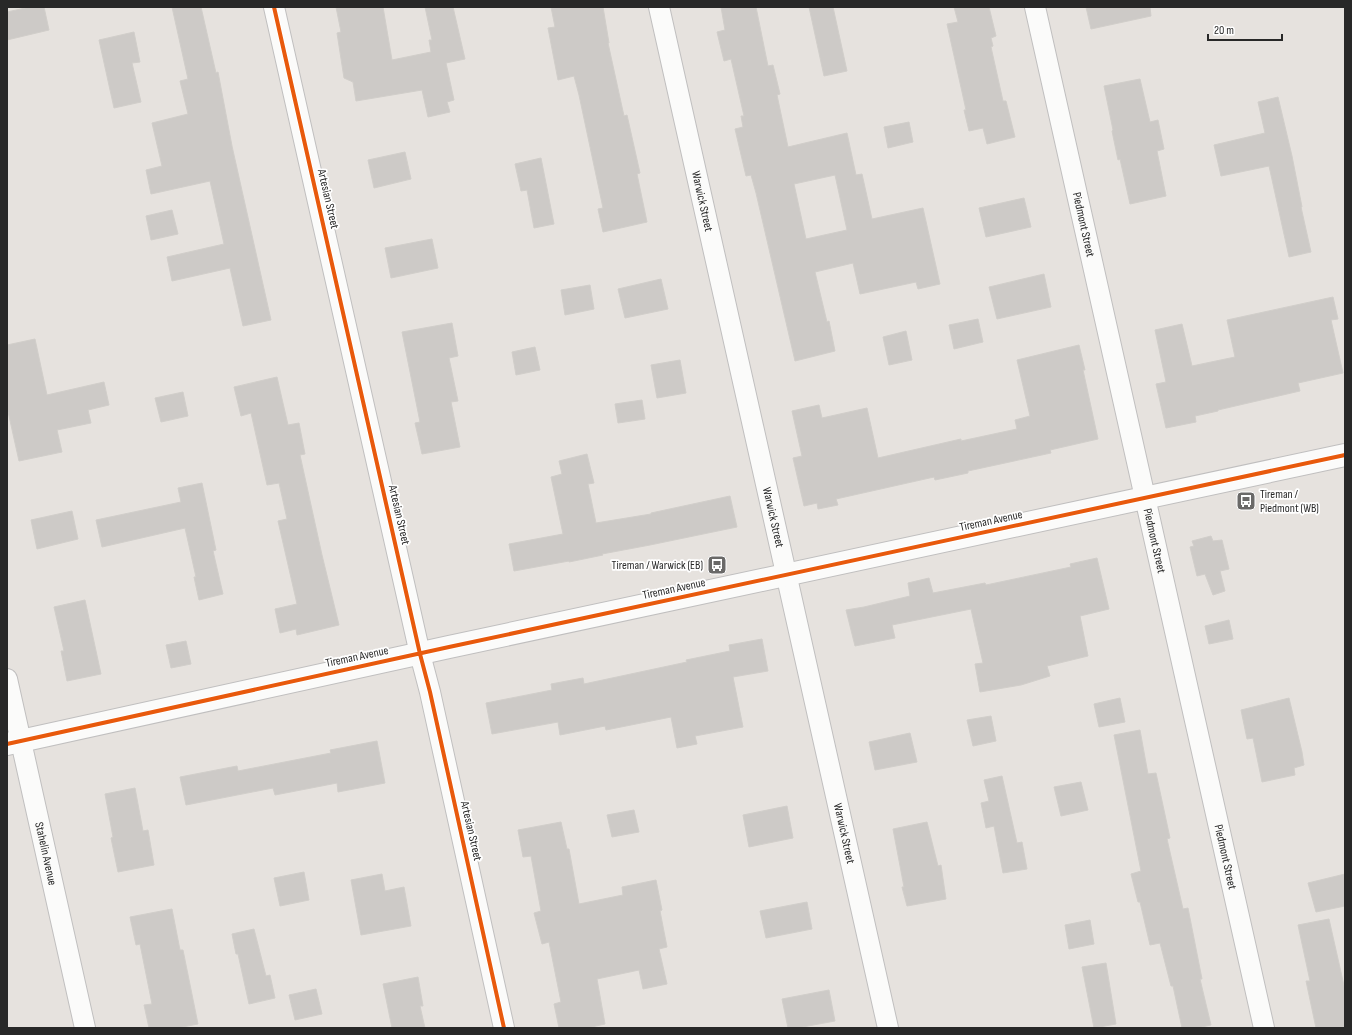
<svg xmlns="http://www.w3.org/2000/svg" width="1352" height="1035" viewBox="0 0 1352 1035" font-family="'Sofia Sans Condensed',sans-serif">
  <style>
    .building { fill: #cdcac7; stroke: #d1ceca; fill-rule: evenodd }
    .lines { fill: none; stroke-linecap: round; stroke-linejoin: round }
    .minor-casing { stroke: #c0bfbf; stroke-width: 22 }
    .tertiary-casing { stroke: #c0bfbf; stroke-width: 24 }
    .minor { stroke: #fbfbfa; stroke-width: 20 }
    .tertiary { stroke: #fbfbfa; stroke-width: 22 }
    .cycleway-casing { stroke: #fff; stroke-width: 6 }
    .cycleway { stroke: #e8590c; stroke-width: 4 }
    .labels { text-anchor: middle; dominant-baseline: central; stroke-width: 3.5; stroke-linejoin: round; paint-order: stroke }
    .street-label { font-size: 12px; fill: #282828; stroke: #fff }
    .poi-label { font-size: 12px; fill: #282828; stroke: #fff; text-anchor: start }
  </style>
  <rect width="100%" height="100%" fill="#e6e2de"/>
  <path class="building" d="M 30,7 L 44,7 L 49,30 L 7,40 L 7,12 Z
    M 172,7 L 201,7 L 216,73 L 218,72 L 232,146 L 271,320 L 243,326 L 230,268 L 172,281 L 167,257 L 224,244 L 210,181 L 151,194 L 146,170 L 162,166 L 152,123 L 188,114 L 180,81 L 188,79 Z
    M 336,7 L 383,7 L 392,60 L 431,52 L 429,40 L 432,40 L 425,7 L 453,7 L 465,59 L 446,63 L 454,100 L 447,102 L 450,112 L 428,117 L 422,90 L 356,101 L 353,82 L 344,78 L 337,33 L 341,32 Z
    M 551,7 L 603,7 L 609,43 L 608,43 L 624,116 L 627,115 L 640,173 L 637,174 L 647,222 L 603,232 L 598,209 L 603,208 L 579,95 L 574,76 L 558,80 L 548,28 L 555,27 Z
    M 721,7 L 756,7 L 768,66 L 773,65 L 780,94 L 777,95 L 788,147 L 847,133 L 856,175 L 862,174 L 872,219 L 923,208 L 940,284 L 918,289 L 916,282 L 860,294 L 853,263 L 815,272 L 827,322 L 829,321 L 835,351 L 795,361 L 756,193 L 751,175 L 746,176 L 735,129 L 743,127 L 741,116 L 744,116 L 731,59 L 724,61 L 717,32 L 725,30 ZM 835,175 L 847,230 L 806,239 L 794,184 Z
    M 809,7 L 833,7 L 847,71 L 824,76 Z
    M 954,7 L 989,7 L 996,36 L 991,38 L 993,46 L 991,47 L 1003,101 L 1006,101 L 1015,137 L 987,144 L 983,128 L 969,131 L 964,110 L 966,110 L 947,24 L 958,22 Z
    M 1086,7 L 1150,7 L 1151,16 L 1091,29 Z
    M 134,32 L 140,62 L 132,63 L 141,102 L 114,108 L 99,40 Z
    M 1140,79 L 1150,122 L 1158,120 L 1164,149 L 1157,151 L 1166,196 L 1130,204 L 1120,159 L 1118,160 L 1112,131 L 1113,130 L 1104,86 Z
    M 1278,97 L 1292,156 L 1302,207 L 1301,207 L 1311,252 L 1289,257 L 1269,166 L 1221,176 L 1214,145 L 1265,133 L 1258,102 Z
    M 909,122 L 913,142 L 888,148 L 884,127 Z
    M 405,152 L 411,179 L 374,188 L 368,160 Z
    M 541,158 L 554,224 L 534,228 L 527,190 L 521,191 L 515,164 Z
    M 1024,198 L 1031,227 L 986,237 L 979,208 Z
    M 172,210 L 178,234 L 151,240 L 146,216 Z
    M 432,239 L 438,268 L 391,278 L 385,248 Z
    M 1044,274 L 1051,307 L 997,319 L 989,287 Z
    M 661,279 L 668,309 L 625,318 L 618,289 Z
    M 590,285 L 594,309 L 565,315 L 561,290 Z
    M 1333,297 L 1338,319 L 1331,320 L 1343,373 L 1298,383 L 1300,391 L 1218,410 L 1218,411 L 1195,416 L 1196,422 L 1166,428 L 1156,384 L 1166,382 L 1155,330 L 1182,324 L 1192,366 L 1235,357 L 1227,320 Z
    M 978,319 L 983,342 L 954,349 L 949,325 Z
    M 452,323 L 458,356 L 449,358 L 458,401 L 451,402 L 460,447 L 422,454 L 415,423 L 420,422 L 402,332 Z
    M 906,331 L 912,360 L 889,365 L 883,337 Z
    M 35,339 L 47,395 L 104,382 L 109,405 L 88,410 L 91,423 L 57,430 L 62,452 L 19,461 L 7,407 L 7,345 Z
    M 1079,345 L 1085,370 L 1083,370 L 1098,439 L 1050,450 L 1051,453 L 968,471 L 968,473 L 935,480 L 934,477 L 836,499 L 838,505 L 818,509 L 817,503 L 804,506 L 793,458 L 802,456 L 792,411 L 819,405 L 822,418 L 867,408 L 878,458 L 961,439 L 961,441 L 1017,429 L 1015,420 L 1030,416 L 1017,360 Z
    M 535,347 L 540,370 L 516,375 L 512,352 Z
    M 680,360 L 686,393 L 657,398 L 651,365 Z
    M 277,377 L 288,425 L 299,423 L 305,454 L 300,455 L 322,555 L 339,625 L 297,635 L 296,629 L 280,633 L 275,609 L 297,604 L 278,521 L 287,519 L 279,483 L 267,485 L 251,413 L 241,416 L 234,387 Z
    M 183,392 L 188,416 L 161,422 L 155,398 Z
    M 642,400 L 645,419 L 618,423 L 615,404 Z
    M 587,454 L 594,483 L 588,484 L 596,523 L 651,514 L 651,513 L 730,496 L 737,527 L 650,545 L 602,554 L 603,555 L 569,562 L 569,561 L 514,571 L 509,544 L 563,534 L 551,477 L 562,474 L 559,461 Z
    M 202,483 L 216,550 L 213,551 L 223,594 L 199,600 L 194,577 L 196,577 L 185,528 L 102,547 L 96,520 L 181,502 L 178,488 Z
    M 72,511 L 78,539 L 37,549 L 31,520 Z
    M 1211,536 L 1213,541 L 1222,540 L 1229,569 L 1220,571 L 1225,591 L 1213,595 L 1205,574 L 1197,576 L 1190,547 L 1194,546 L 1192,541 Z
    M 1097,558 L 1109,609 L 1080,616 L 1088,656 L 1047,666 L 1050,676 L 1021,685 L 980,692 L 975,664 L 983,663 L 971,609 L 892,625 L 895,638 L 855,646 L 846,610 L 864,607 L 910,596 L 908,583 L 929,578 L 933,593 L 985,583 L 986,585 L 1071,567 L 1070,564 Z
    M 85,600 L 101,674 L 67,681 L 61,651 L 64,651 L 54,607 Z
    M 1229,620 L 1233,639 L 1209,644 L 1205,626 Z
    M 762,639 L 768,671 L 733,677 L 743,727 L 695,736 L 697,744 L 677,748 L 671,717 L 606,730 L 605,726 L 560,735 L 558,722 L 492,734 L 486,703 L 552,690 L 551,684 L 583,678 L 584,684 L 687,662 L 686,660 L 730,651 L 729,645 Z
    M 186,641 L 191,664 L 171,668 L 166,645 Z
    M 1120,698 L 1125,722 L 1099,727 L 1094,704 Z
    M 1289,698 L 1302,752 L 1304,765 L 1294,768 L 1295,775 L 1262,782 L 1253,738 L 1247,739 L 1241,710 Z
    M 991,716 L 996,741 L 973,746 L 967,720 Z
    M 1140,730 L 1148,774 L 1156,773 L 1170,838 L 1167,839 L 1183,909 L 1188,908 L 1202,979 L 1200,979 L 1211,1025 L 1197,1028 L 1182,1028 L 1173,986 L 1171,986 L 1160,943 L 1150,945 L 1140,902 L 1138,902 L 1131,874 L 1141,871 L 1114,735 Z
    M 910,733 L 917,762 L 875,770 L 869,742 Z
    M 377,741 L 385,783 L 338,792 L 337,783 L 275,795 L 273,788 L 186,805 L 180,777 L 237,766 L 238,771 L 331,753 L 330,750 Z
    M 1002,776 L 1017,843 L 1022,842 L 1027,869 L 1003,873 L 994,826 L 986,828 L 981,803 L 989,801 L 984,780 Z
    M 1081,782 L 1088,810 L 1061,816 L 1054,787 Z
    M 135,788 L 143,831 L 148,830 L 154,865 L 118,872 L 111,838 L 113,837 L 105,794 Z
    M 787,806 L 793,838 L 749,847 L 743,815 Z
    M 634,810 L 639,832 L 612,837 L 607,815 Z
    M 561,822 L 567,849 L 569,849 L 579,904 L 623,895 L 622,887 L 656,880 L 662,910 L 660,911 L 667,947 L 659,949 L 667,984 L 643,989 L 639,970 L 597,979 L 605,1024 L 587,1028 L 559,1028 L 554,1004 L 561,1002 L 549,942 L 542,944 L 534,913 L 541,911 L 531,856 L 523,857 L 518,830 Z
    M 927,822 L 938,866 L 941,865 L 946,899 L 907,906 L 902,887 L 904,887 L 893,829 Z
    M 304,872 L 309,900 L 280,906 L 274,878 Z
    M 382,874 L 385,891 L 404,887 L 411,926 L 361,935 L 351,880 Z
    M 1345,874 L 1345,906 L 1316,912 L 1308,883 Z
    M 807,902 L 812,929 L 766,938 L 760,911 Z
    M 172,909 L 180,950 L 183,950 L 198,1024 L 177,1028 L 149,1028 L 144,1005 L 152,1004 L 140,944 L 136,945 L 130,917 Z
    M 1329,919 L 1345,990 L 1345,1028 L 1316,1028 L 1306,981 L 1310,981 L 1298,925 Z
    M 1090,920 L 1094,944 L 1069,949 L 1065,925 Z
    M 254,929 L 266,976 L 270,975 L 275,998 L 249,1004 L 238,954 L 236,954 L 232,934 Z
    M 1106,963 L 1116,1024 L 1094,1028 L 1082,967 Z
    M 418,977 L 423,1006 L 420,1006 L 425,1028 L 392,1028 L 383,984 Z
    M 316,989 L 322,1014 L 295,1020 L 289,995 Z
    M 829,990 L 835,1021 L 797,1028 L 788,1028 L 782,999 Z"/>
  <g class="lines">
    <defs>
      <g id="minor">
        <path d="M 274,7 L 420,654 L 430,692 L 504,1028"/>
        <path id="s1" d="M 659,7 L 888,1028"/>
        <path id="s2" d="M 1035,7 L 1264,1028"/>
        <path id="s3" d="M 7,679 L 85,1028"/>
      </g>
      <path id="tertiary" d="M 7,744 L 449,647 L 1345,455"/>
    </defs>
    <use href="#minor" class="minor-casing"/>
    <use href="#tertiary" class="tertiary-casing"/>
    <use href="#minor" class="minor"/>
    <use href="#tertiary" class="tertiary"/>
    <defs>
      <path id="cycleway" d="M 274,7 L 420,654 L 430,692 L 504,1028
        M 7,744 L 449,647 L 1345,455"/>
    </defs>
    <use href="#cycleway" class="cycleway-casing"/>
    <use href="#cycleway" class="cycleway"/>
  </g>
  <defs>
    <symbol id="bus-square" viewBox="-11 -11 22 22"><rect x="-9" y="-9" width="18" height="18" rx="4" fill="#6a6968" stroke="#fff"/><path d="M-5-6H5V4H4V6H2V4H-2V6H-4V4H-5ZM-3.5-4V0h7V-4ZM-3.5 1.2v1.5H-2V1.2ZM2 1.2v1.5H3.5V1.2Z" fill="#fff"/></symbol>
  </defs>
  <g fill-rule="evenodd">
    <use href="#bus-square" x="1235" y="490" width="22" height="22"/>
    <use href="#bus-square" x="706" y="554" width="22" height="22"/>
  </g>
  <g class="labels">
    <g class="street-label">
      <text transform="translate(328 199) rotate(77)">Artesian Street</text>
      <text stroke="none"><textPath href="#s1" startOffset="199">Warwick Street</textPath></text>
      <text stroke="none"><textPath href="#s2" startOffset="223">Piedmont Street</textPath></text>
      <text transform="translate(399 515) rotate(77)">Artesian Street</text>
      <text stroke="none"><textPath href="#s1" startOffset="523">Warwick Street</textPath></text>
      <text transform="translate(991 521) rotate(-12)">Tireman Avenue</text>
      <text stroke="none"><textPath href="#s2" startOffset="547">Piedmont Street</textPath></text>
      <text transform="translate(674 589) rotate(-12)">Tireman Avenue</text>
      <text transform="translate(357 657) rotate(-12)">Tireman Avenue</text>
      <text transform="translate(471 831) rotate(77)">Artesian Street</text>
      <text stroke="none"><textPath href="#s1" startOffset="847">Warwick Street</textPath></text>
      <text stroke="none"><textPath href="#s3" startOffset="179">Stahelin Avenue</textPath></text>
      <text stroke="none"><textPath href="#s2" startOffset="871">Piedmont Street</textPath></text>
    </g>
    <g class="poi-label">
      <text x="1260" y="494">Tireman /<tspan x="1260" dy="14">Piedmont (WB)</tspan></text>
      <text x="703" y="565" text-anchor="end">Tireman / Warwick (EB)</text>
    </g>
  </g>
  <rect width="1352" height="1035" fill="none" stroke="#282828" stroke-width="16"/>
  <path d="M1208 34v6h74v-6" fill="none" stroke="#282828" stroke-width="2"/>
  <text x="1214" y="34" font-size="12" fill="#282828" stroke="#ffffff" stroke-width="3" paint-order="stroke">20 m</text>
</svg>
